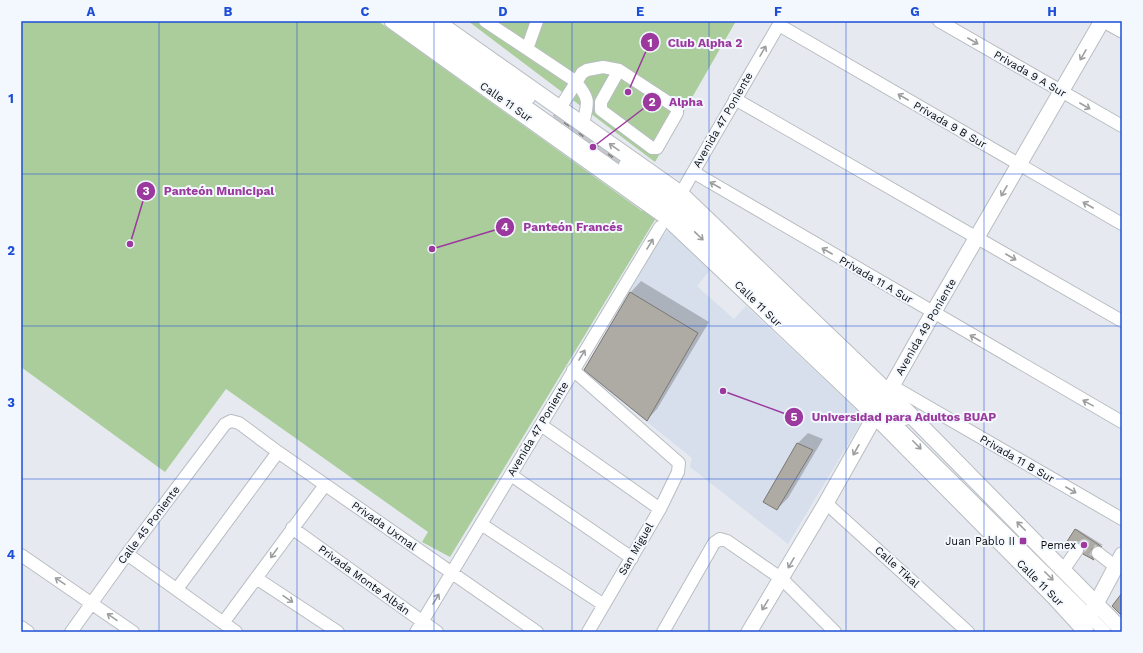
<svg xmlns="http://www.w3.org/2000/svg" width="1143" height="653" viewBox="0 0 1143 653" font-family="'Work Sans',sans-serif">
  <style>
    .built { fill: #d6dfeb }
    .green { fill: #aacd9b }
    .shadow { fill: #0003 }
    .building { fill: #aeaaa4; stroke: #7b7772 }
    .lines { fill: none; stroke-linecap: round; stroke-linejoin: round }
    .minor-tunnel { stroke: #c5c9ce; stroke-width: 12; stroke-dasharray: 12 6; stroke-linecap: butt }
    .minor-casing { stroke: #b8bdc2; stroke-width: 14 }
    .major-casing { stroke: #b8bdc2; stroke-width: 17 }
    .minor { stroke: #fff; stroke-width: 12 }
    .major { stroke: #fff; stroke-width: 15 }
    .oneway { stroke: #9d9e9f }
    .grid { fill: none; stroke: #1d4ed8; stroke-width: 1; stroke-opacity: 0.55 }
    .poi-dot { fill: #9c399f; stroke: #f3f8fe; stroke-width: 1.5 }
    .labels { text-anchor: middle; dominant-baseline: central; stroke-width: 4; stroke-linejoin: round; paint-order: stroke }
    .street-label { font-size: 11px; fill: #0a0c0e; stroke: #f3f8fe }
    .poi-label { font-size: 11px; fill: #0a0c0e; stroke: #f3f8fe; text-anchor: end }
    .leader { fill: none; stroke: #9c399f; stroke-width: 1.5 }
    .callout-dot { fill: #9c399f; stroke: #f3f8fe; stroke-width: 1.5 }
    .mark-label { font-size: 12px; text-anchor: middle; font-weight: bold; fill: #fff }
    .callout-label { font-size: 12px; text-anchor: middle; font-weight: bold; fill: #9c399f; stroke: #f3f8fe; stroke-width: 4; stroke-linejoin: round; paint-order: stroke }
    .neatline { fill: none; stroke: #1d4ed8; stroke-width: 1.5 }
    .grid-label { font-size: 13px; text-anchor: middle; font-weight: bold; fill: #1d4ed8 }
  </style>
  <rect width="100%" height="100%" fill="#e6eaf0"/>
  <path class="built" d="M 668,230 L 710,270 L 697,286 L 734,319 L 746,306 L 859,412 L 862,421 L 788,544 L 690,467 L 692,458 L 583,371 L 659,241 Z"/>
  <path class="green" d="M 21,21 L 378,21 L 642,211 L 646,206 L 656,218 L 450,557 L 422,542 L 428,532 L 226,389 L 165,472 L 21,367 Z
    M 468,21 L 736,21 L 655,162 Z"/>
  <path class="shadow" d="M 560,112 L 623,156 L 618,161 L 555,116 Z
    M 641,281 L 709,322 L 657,409 L 647,420 L 631,292 Z
    M 808,433 L 823,439 L 788,498 L 777,509 L 797,444 Z
    M 1077,529 L 1103,545 L 1093,547 L 1092,554 L 1094,558 L 1084,553 L 1085,547 L 1075,530 Z"/>
  <path class="building" d="M 554,115 L 619,161 L 618,162 L 554,116 Z
    M 630,292 L 698,333 L 647,421 L 584,370 Z
    M 797,443 L 813,450 L 777,510 L 763,502 Z
    M 1075,529 L 1102,547 L 1096,546 L 1092,549 L 1091,555 L 1094,560 L 1083,554 L 1084,547 L 1081,544 L 1074,543 L 1071,546 L 1066,543 Z
    M 1122,593 L 1122,616 L 1112,606 Z"/>
  <g class="lines">
    <path class="minor-tunnel" d="M 554,116 L 625,165
      M 1077,550 L 1084,545 L 1098,553"/>
    <defs>
      <path id="minor" d="M 406,21 L 671,209 L 879,408 L 1105,632
        M 421,21 L 529,98
        M 485,21 L 575,81 C 591,100 588,102 583,124
        M 939,21 L 1122,126
        M 779,25 L 1122,224
        M 527,49 L 537,21
        M 735,99 L 1122,321
        M 560,108 L 582,73 L 587,70 L 603,67 L 619,70 L 677,108 L 677,113 L 657,148 L 652,148 L 601,110 L 601,102 L 619,70
        M 625,165 L 676,200 L 905,419
        M 693,172 L 1122,422
        M 677,200 L 781,21
        M 573,370 L 679,463 L 678,472 L 660,509 L 588,632
        M 892,386 L 1122,519
        M 541,425 L 660,509
        M 511,475 L 632,558
        M 826,503 L 968,632
        M 481,524 L 604,605
        M 292,528 L 437,632
        M 1098,553 L 1116,567
        M 127,554 L 236,632
        M 21,555 L 133,632
        M 1064,569 L 1077,550
        M 256,578 L 338,632
        M 177,589 L 278,452
        M 223,623 L 325,485
        M 21,627 L 28,632
        M 71,632 L 127,554 L 225,424 L 231,421 L 239,423 L 278,452 L 537,632
        M 416,632 L 660,227
        M 663,632 L 714,543 L 720,539 L 727,541 L 782,579 L 835,632"/>
      <path id="major" d="M 392,21 L 666,217 L 860,401 L 1054,597 L 1086,632
        M 436,21 L 680,193 L 888,392 L 1122,630
        M 1106,21 L 1122,30
        M 749,632 L 826,503 L 933,313 L 1102,21
        M 1081,632 L 1122,555"/>
    </defs>
    <use href="#minor" class="minor-casing"/>
    <use href="#major" class="major-casing"/>
    <use href="#minor" class="minor"/>
    <use href="#major" class="major"/>
  </g>
  <defs><path id="oneway-shaft" d="M-6 0H5M1.5-3L5.5 0L1.5 3" fill="none" stroke-width="1.6" stroke-linecap="round" stroke-linejoin="round"/></defs>
  <g class="oneway">
    <use href="#oneway-shaft" transform="translate(973 41) rotate(30)"/>
    <use href="#oneway-shaft" transform="translate(763 51) rotate(-60)"/>
    <use href="#oneway-shaft" transform="translate(1083 55) rotate(120)"/>
    <use href="#oneway-shaft" transform="translate(903 97) rotate(-150)"/>
    <use href="#oneway-shaft" transform="translate(1085 106) rotate(30)"/>
    <use href="#oneway-shaft" transform="translate(614 147) rotate(-145)"/>
    <use href="#oneway-shaft" transform="translate(715 185) rotate(-150)"/>
    <use href="#oneway-shaft" transform="translate(1004 191) rotate(120)"/>
    <use href="#oneway-shaft" transform="translate(1088 205) rotate(-150)"/>
    <use href="#oneway-shaft" transform="translate(699 236) rotate(44)"/>
    <use href="#oneway-shaft" transform="translate(650 244) rotate(-59)"/>
    <use href="#oneway-shaft" transform="translate(827 251) rotate(-150)"/>
    <use href="#oneway-shaft" transform="translate(1011 257) rotate(30)"/>
    <use href="#oneway-shaft" transform="translate(975 338) rotate(-150)"/>
    <use href="#oneway-shaft" transform="translate(582 355) rotate(-59)"/>
    <use href="#oneway-shaft" transform="translate(1088 403) rotate(-151)"/>
    <use href="#oneway-shaft" transform="translate(917 445) rotate(45)"/>
    <use href="#oneway-shaft" transform="translate(856 450) rotate(119)"/>
    <use href="#oneway-shaft" transform="translate(1071 490) rotate(30)"/>
    <use href="#oneway-shaft" transform="translate(1021 526) rotate(-135)"/>
    <use href="#oneway-shaft" transform="translate(274 553) rotate(126)"/>
    <use href="#oneway-shaft" transform="translate(791 563) rotate(120)"/>
    <use href="#oneway-shaft" transform="translate(1049 576) rotate(45)"/>
    <use href="#oneway-shaft" transform="translate(60 581) rotate(-146)"/>
    <use href="#oneway-shaft" transform="translate(288 599) rotate(34)"/>
    <use href="#oneway-shaft" transform="translate(436 599) rotate(-59)"/>
    <use href="#oneway-shaft" transform="translate(765 605) rotate(121)"/>
    <use href="#oneway-shaft" transform="translate(112 617) rotate(-145)"/>
  </g>
  <path class="grid" d="M 159,21 L 159,632M 297,21 L 297,632M 434,21 L 434,632M 572,21 L 572,632M 709,21 L 709,632M 846,21 L 846,632M 984,21 L 984,632M 21,174 L 1122,174M 21,326 L 1122,326M 21,479 L 1122,479"/>
  <g class="poi-dot">
    <rect x="1019" y="537" width="8" height="8" rx="2"/>
    <circle cx="1084" cy="545" r="4"/>
  </g>
  <g class="labels">
    <g class="street-label">
      <text transform="translate(1030 74) rotate(30)">Privada 9 A Sur</text>
      <text transform="translate(506 102) rotate(35)">Calle 11 Sur</text>
      <text transform="translate(723 120) rotate(-60)">Avenida 47 Poniente</text>
      <text transform="translate(950 125) rotate(30)">Privada 9 B Sur</text>
      <text transform="translate(876 280) rotate(30)">Privada 11 A Sur</text>
      <text transform="translate(758 304) rotate(44)">Calle 11 Sur</text>
      <text transform="translate(926 327) rotate(-60)">Avenida 49 Poniente</text>
      <text transform="translate(538 429) rotate(-59)">Avenida 47 Poniente</text>
      <text transform="translate(1017 459) rotate(30)">Privada 11 B Sur</text>
      <text transform="translate(149 525) rotate(-53)">Calle 45 Poniente</text>
      <text transform="translate(384 526) rotate(35)">Privada Uxmal</text>
      <text transform="translate(636 549) rotate(-60)">San Miguel</text>
      <text transform="translate(897 567) rotate(42)">Calle Tikal</text>
      <text transform="translate(364 580) rotate(36)">Privada Monte Albán</text>
      <text transform="translate(1040 583) rotate(45)">Calle 11 Sur</text>
    </g>
    <g class="poi-label">
      <text x="1015" y="541">Juan Pablo II</text>
      <text x="1076" y="545">Pemex</text>
    </g>
  </g>
  <path class="leader" d="M628 92L650 42M593 147L652 102M130 244L146 191M432 249L505 227M723 391L794 417"/>
  <g class="callout-dot">
    <circle cx="628" cy="92" r="4"/>
    <circle cx="593" cy="147" r="4"/>
    <circle cx="130" cy="244" r="4"/>
    <circle cx="432" cy="249" r="4"/>
    <circle cx="723" cy="391" r="4"/>
    <circle cx="650" cy="42" r="10"/>
    <circle cx="652" cy="102" r="10"/>
    <circle cx="146" cy="191" r="10"/>
    <circle cx="505" cy="227" r="10"/>
    <circle cx="794" cy="417" r="10"/>
  </g>
  <g class="mark-label">
    <text x="650" y="47">1</text>
    <text x="652" y="106">2</text>
    <text x="146" y="195">3</text>
    <text x="505" y="231">4</text>
    <text x="794" y="421">5</text>
  </g>
  <g class="callout-label">
    <text x="705" y="47">Club Alpha 2</text>
    <text x="686" y="106">Alpha</text>
    <text x="219" y="195">Panteón Municipal</text>
    <text x="573" y="231">Panteón Francés</text>
    <text x="904" y="421">Universidad para Adultos BUAP</text>
  </g>
  <rect width="1143" height="653" fill="none" stroke="#f3f8fe" stroke-width="44"/>
  <rect x="22" y="22" width="1099" height="609" class="neatline"/>
  <g class="grid-label">
    <text x="91" y="16">A</text>
    <text x="228" y="16">B</text>
    <text x="365" y="16">C</text>
    <text x="503" y="16">D</text>
    <text x="640" y="16">E</text>
    <text x="778" y="16">F</text>
    <text x="915" y="16">G</text>
    <text x="1052" y="16">H</text>
    <text x="11" y="103">1</text>
    <text x="11" y="255">2</text>
    <text x="11" y="407">3</text>
    <text x="11" y="559">4</text>
  </g>
</svg>
